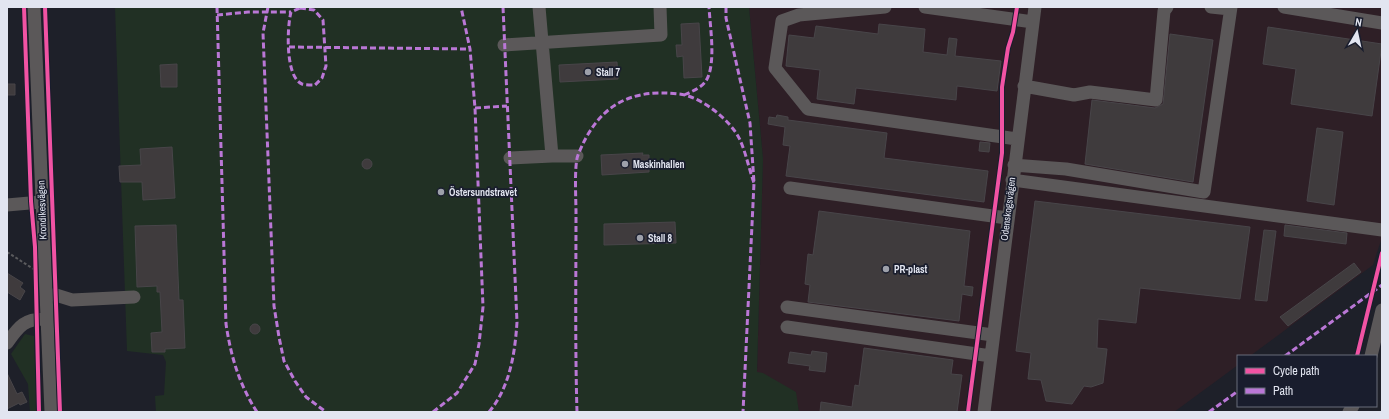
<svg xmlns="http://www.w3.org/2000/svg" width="1389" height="419" viewBox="0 0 1389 419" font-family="'Archivo Narrow',sans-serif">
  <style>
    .industrial { fill: #2e1f26 }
    .green { fill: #213024 }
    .building { fill: #3f3b3d; stroke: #484549 }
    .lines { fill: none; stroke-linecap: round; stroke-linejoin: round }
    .path { stroke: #5a5a5d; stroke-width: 2; stroke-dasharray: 3 2; stroke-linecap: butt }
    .minor { stroke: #5b5859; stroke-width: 13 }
    .quiet { stroke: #ba77d6; stroke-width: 3; stroke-dasharray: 6 3; stroke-linecap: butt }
    .cycleway-casing { stroke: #191d2d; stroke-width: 6 }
    .cycleway { stroke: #f153a3; stroke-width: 4 }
    .poi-dot { fill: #9da0aa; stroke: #191d2d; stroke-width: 1.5 }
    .labels { text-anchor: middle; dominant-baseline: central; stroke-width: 3.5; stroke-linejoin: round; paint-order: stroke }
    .poi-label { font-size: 10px; font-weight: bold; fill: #e2e5f0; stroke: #191d2d; text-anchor: start }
    .street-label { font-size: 10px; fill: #e2e5f0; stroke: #191d2d }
  </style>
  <rect width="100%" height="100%" fill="#1e2029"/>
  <path class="industrial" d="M 749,7 L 1382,7 L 1382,237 L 1373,265 L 1250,356 L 1238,356 L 1238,365 L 1174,412 L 799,412 L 795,392 L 757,372 L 763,159 Z"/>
  <path class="green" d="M 115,7 L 749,7 L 763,159 L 757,372 L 763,373 L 796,392 L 799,412 L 156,412 L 155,396 L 164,395 L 166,362 L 163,355 L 127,351 Z
    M 25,334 L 34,336 L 37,412 L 30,412 L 28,384 L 11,354 Z"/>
  <path class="building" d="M 699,23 L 702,77 L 684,78 L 683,56 L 677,57 L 676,45 L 682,45 L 681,24 Z
    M 879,24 L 925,29 L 923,52 L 947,55 L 949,38 L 957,39 L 955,56 L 1001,61 L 997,91 L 957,86 L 956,100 L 856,88 L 854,104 L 817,99 L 820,70 L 786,66 L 789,35 L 814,38 L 816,26 L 878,34 Z
    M 1268,27 L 1382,44 L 1372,116 L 1291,104 L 1296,69 L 1263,64 Z
    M 1170,34 L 1213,40 L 1193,182 L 1085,164 L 1092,100 L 1155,108 L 1163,104 Z
    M 617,62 L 618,79 L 560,82 L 559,65 Z
    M 177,64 L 177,87 L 161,87 L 160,65 Z
    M 7,84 L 15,84 L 15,95 L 7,95 Z
    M 777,115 L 788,117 L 788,120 L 887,133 L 884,158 L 988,171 L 984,202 L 786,176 L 790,146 L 783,145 L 785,127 L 768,124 L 769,117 L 776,118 Z
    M 1317,128 L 1343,132 L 1334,205 L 1307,201 Z
    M 980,142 L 990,143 L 989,152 L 979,151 Z
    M 172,147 L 175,198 L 143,200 L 142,182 L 120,182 L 119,166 L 141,165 L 140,149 Z
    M 643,153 L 642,155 L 649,155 L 649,172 L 602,175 L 601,155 Z
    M362 164a5 5 0 1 1 10 0a5 5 0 1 1-10 0Z
    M 1035,201 L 1250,227 L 1240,299 L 1140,288 L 1136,323 L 1098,319 L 1097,348 L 1107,349 L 1103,383 L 1091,387 L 1084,386 L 1072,404 L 1046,401 L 1041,380 L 1028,379 L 1031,353 L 1016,351 Z
    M 819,211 L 970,231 L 964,286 L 973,287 L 972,296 L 962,294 L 959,321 L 808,302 L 810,285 L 805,284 L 808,254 L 813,255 Z
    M 675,222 L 676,243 L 604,245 L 604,224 Z
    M 176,225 L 179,300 L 183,300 L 185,348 L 165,349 L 165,352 L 152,352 L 151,333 L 162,332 L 160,292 L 157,292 L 157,286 L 137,287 L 135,226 Z
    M 1285,225 L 1347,233 L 1346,244 L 1284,236 Z
    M 1264,230 L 1276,231 L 1267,301 L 1255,300 Z
    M 1354,263 L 1361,272 L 1288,326 L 1280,317 Z
    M 7,273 L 23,283 L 20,287 L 25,291 L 20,300 L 7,292 Z
    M250 329a5 5 0 1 1 10 0a5 5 0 1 1-10 0Z
    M 864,348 L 953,360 L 951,374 L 962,375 L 957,412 L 820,412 L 821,402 L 852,407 L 855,385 L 859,386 Z
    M 812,351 L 827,353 L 825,372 L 809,370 L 810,366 L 788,363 L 790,352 L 811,355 Z
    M 7,373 L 17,394 L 22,392 L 27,402 L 20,405 L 19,403 L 7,409 Z"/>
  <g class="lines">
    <path class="path" d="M 7,252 L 35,270"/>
    <path class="minor" d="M 34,7 L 51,412
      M 885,7 L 799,15 L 782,21 L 775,68 L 808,109 L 1017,139
      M 925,7 L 1033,22
      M 1211,7 L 1230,9
      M 1284,7 L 1382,23
      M 504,45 L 661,35 L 660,7
      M 1024,86 L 1074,95 L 1090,92 L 1156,100 L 1164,11 L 1167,7
      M 552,156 L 577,156
      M 510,158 L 552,156 L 539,7
      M 1014,165 L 1066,169 L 1204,192 L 1231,7
      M 1012,180 L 1382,230
      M 790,188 L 1007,218
      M 7,205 L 41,202
      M 46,295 L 56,295 L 72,300 L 134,297
      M 787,307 L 993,335
      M 787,327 L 991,356
      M 7,343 C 19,326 25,318 47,319
      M 1371,356 L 1382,310
      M 984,412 L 1035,7
      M 1349,412 L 1353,406"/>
    <path class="quiet" d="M 217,7 L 226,324 C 231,357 239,384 257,412
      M 268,7 L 263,33 L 274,306 L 279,337 L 284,361 L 295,381 L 306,397 L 326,412
      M 726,7 L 726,18 L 750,123 L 754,183 L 743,412
      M 300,8 L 314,10 L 323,20 L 326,66 L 322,78 L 315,85 C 311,85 305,85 302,84 C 285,77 287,27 291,12 Z
      M 217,15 L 248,12 L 291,12
      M 289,47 L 470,49
      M 684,95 C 693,91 703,87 707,79 C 716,62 710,26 709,7
      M 475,108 L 507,106
      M 1285,356 L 1382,285
      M 433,412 L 457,393 L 475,364 L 479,344 L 483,307 L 475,108 L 470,49 L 461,7
      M 489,412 C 510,387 515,353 517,322 L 503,7
      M 577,412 C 575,345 576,279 576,212 C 576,200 574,165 578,155 C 597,107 628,88 679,94 C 700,96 731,120 740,140 C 746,153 749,169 754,183
      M 1209,412 L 1238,391"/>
    <defs>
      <path id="cycleway" d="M 24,7 L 31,201 L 35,247 L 39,412
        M 45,7 L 60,412
        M 1357,356 L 1382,253
        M 968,412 L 1002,153 L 1002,87 L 1008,48 L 1013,32 L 1017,7"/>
    </defs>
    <use href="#cycleway" class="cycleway-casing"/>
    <use href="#cycleway" class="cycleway"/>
  </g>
  <g class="poi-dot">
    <circle cx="588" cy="72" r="4"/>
    <circle cx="625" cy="164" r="4"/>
    <circle cx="441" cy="192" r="4"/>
    <circle cx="640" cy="238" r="4"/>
    <circle cx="886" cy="269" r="4"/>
  </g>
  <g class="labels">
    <g class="poi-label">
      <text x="596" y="72">Stall 7</text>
      <text x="633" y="164">Maskinhallen</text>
      <text x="449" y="192">Östersundstravet</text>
      <text x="648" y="238">Stall 8</text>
      <text x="894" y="269">PR-plast</text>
    </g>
    <g class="street-label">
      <text transform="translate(1008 209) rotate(-83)">Odenskogsvägen</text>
      <text transform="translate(42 210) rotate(-92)">Krondikesvägen</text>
    </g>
  </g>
  <rect width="1389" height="419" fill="none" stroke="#e2e5f0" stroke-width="16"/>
  <rect x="1237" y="355" width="140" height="52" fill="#191d2d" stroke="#696d7b"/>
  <rect x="1245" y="368" width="20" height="6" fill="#f153a3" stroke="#696d7b"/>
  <text x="1273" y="375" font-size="12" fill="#e2e5f0">Cycle path</text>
  <rect x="1245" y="388" width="20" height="6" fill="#ba77d6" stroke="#696d7b"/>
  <text x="1273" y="395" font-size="12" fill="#e2e5f0">Path</text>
  <g transform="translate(1357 32) rotate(9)" stroke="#191d2d" stroke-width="3" paint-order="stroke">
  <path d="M0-3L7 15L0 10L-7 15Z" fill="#e2e5f0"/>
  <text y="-6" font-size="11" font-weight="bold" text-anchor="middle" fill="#e2e5f0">N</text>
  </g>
</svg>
